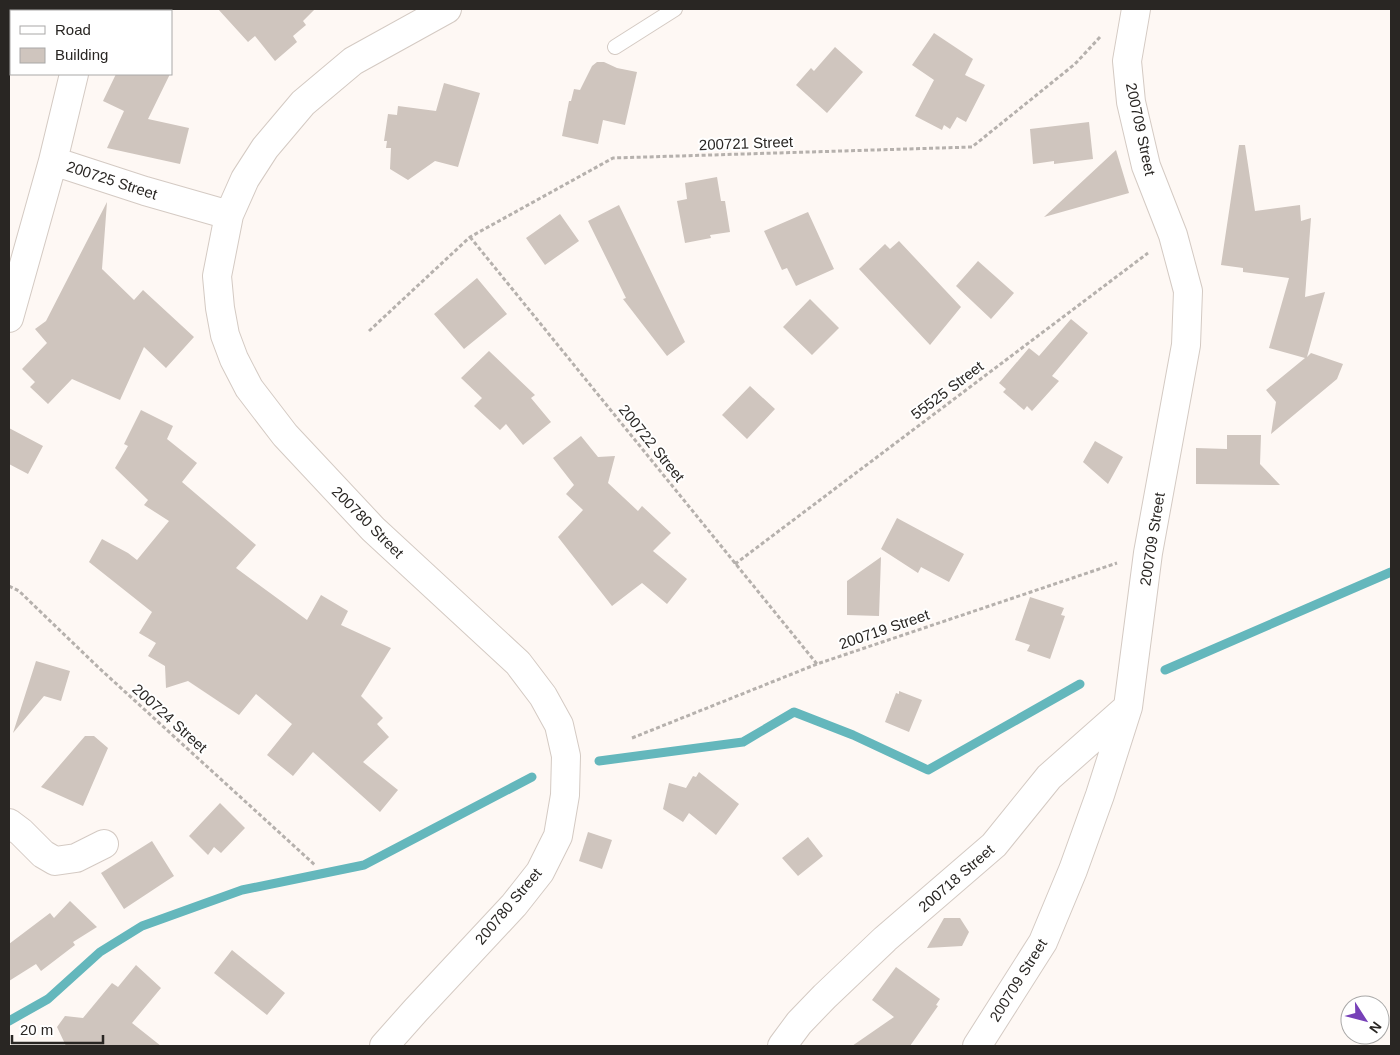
<svg xmlns="http://www.w3.org/2000/svg" width="1400" height="1055" viewBox="0 0 1400 1055" font-family="Arial,sans-serif">
  <style>
    .lines { fill: none; stroke-linecap: round; stroke-linejoin: round }
    .stream { stroke: #64b7bc; stroke-width: 9 }
    .building { fill: #cfc5be }
    .lane-casing { stroke: #d4cac3; stroke-width: 16 }
    .street-casing { stroke: #d4cac3; stroke-width: 30 }
    .path { stroke: #b6b1ad; stroke-width: 3; stroke-dasharray: 4 2.5; stroke-linecap: butt }
    .lane { stroke: #fff; stroke-width: 14 }
    .street { stroke: #fff; stroke-width: 28 }
    .labels { text-anchor: middle; dominant-baseline: central; stroke-width: 4; stroke-linejoin: round; paint-order: stroke }
    .street-label { font-size: 15px; fill: #292623; stroke: #fff }
  </style>
  <rect width="100%" height="100%" fill="#fef8f4"/>
  <g class="lines">
    <path class="stream" d="M 1165,670 L 1391,572
      M 599,761 L 743,742 L 794,712 L 853,735 L 928,770 L 1080,684
      M 9,1021 L 48,999 L 100,952 L 142,926 L 242,890 L 364,865 L 532,777"/>
  </g>
  <path class="building" d="M 218,9 L 315,9 L 303,21 L 306,25 L 293,36 L 297,42 L 275,61 L 255,36 L 248,42 Z
    M 934,33 L 973,59 L 965,75 L 985,85 L 966,122 L 957,117 L 950,129 L 944,125 L 942,130 L 915,116 L 934,80 L 912,65 Z
    M 835,47 L 863,72 L 827,113 L 796,85 L 811,68 L 814,71 Z
    M 597,62 L 604,62 L 617,68 L 637,72 L 625,125 L 603,120 L 598,144 L 562,136 L 569,101 L 571,101 L 574,89 L 580,90 L 592,66 Z
    M 116,74 L 170,74 L 148,119 L 189,128 L 180,164 L 107,148 L 124,111 L 103,101 Z
    M 444,83 L 480,93 L 458,167 L 435,161 L 408,180 L 390,169 L 391,148 L 386,148 L 387,141 L 384,141 L 388,114 L 397,115 L 398,106 L 436,111 Z
    M 1089,122 L 1093,159 L 1054,164 L 1054,161 L 1033,164 L 1030,129 Z
    M 1239,145 L 1245,145 L 1255,211 L 1300,205 L 1301,221 L 1311,218 L 1305,297 L 1325,292 L 1307,357 L 1311,353 L 1343,364 L 1337,379 L 1271,434 L 1276,402 L 1266,390 L 1305,358 L 1269,348 L 1289,278 L 1243,272 L 1243,268 L 1221,265 Z
    M 1116,150 L 1129,193 L 1044,217 Z
    M 717,177 L 721,201 L 725,201 L 730,232 L 710,235 L 711,238 L 685,243 L 677,201 L 687,199 L 685,183 Z
    M 107,202 L 102,269 L 134,300 L 143,290 L 194,337 L 166,368 L 144,347 L 120,400 L 72,379 L 48,404 L 30,387 L 35,382 L 22,369 L 47,343 L 35,329 L 46,321 Z
    M 619,205 L 685,342 L 667,356 L 623,299 L 626,298 L 588,221 Z
    M 808,212 L 834,269 L 796,286 L 787,268 L 782,270 L 764,231 Z
    M 560,214 L 579,241 L 545,265 L 526,238 Z
    M 899,241 L 961,307 L 930,345 L 859,269 L 885,244 L 890,249 Z
    M 978,261 L 1014,293 L 991,319 L 956,286 Z
    M 477,278 L 507,314 L 464,349 L 434,314 Z
    M 810,299 L 839,328 L 812,355 L 783,327 Z
    M 1071,319 L 1088,333 L 1052,376 L 1059,381 L 1032,411 L 1027,406 L 1024,410 L 1003,392 L 1006,389 L 999,383 L 1029,348 L 1039,356 Z
    M 489,351 L 535,395 L 531,398 L 551,422 L 523,445 L 506,424 L 500,430 L 474,406 L 482,398 L 461,378 Z
    M 750,386 L 775,409 L 747,439 L 722,415 Z
    M 141,410 L 173,426 L 167,439 L 197,463 L 182,482 L 256,545 L 236,568 L 307,620 L 321,595 L 348,611 L 341,625 L 391,648 L 361,696 L 383,718 L 377,724 L 389,737 L 363,762 L 398,790 L 380,812 L 313,752 L 293,776 L 267,755 L 292,724 L 256,694 L 239,715 L 188,681 L 166,688 L 165,666 L 148,656 L 156,643 L 139,633 L 152,612 L 89,562 L 102,539 L 128,553 L 137,560 L 169,521 L 144,505 L 148,500 L 115,468 L 128,446 L 124,444 Z
    M 9,428 L 43,446 L 28,474 L 9,464 Z
    M 1227,435 L 1261,435 L 1260,464 L 1280,485 L 1196,484 L 1196,448 L 1227,449 Z
    M 581,436 L 598,457 L 615,456 L 608,483 L 638,511 L 642,506 L 671,533 L 653,551 L 687,579 L 667,604 L 642,583 L 612,606 L 558,537 L 583,510 L 566,494 L 574,485 L 553,458 Z
    M 1095,441 L 1123,457 L 1108,484 L 1083,462 Z
    M 897,518 L 964,554 L 949,582 L 921,567 L 918,573 L 881,549 Z
    M 881,557 L 879,616 L 847,615 L 847,581 Z
    M 1030,597 L 1064,608 L 1061,615 L 1065,616 L 1050,659 L 1027,651 L 1030,645 L 1015,640 Z
    M 36,661 L 70,671 L 61,701 L 44,696 L 13,733 Z
    M 899,691 L 922,700 L 909,732 L 885,722 L 896,693 L 899,694 Z
    M 85,736 L 94,736 L 108,748 L 83,806 L 41,787 Z
    M 699,772 L 739,804 L 716,835 L 689,813 L 683,822 L 663,809 L 669,783 L 686,788 L 693,776 L 696,777 Z
    M 220,803 L 245,828 L 221,853 L 214,847 L 208,855 L 189,836 Z
    M 588,832 L 612,840 L 602,869 L 579,861 Z
    M 808,837 L 823,856 L 798,876 L 782,858 Z
    M 152,841 L 174,876 L 124,909 L 101,873 Z
    M 70,901 L 97,927 L 73,942 L 75,945 L 41,971 L 36,964 L 9,981 L 9,944 L 50,913 L 54,918 Z
    M 944,918 L 960,918 L 969,932 L 962,946 L 927,948 Z
    M 232,950 L 285,993 L 267,1015 L 214,973 Z
    M 136,965 L 161,988 L 132,1023 L 161,1046 L 66,1046 L 57,1027 L 65,1016 L 83,1018 L 112,983 L 118,987 Z
    M 896,967 L 940,999 L 936,1005 L 938,1006 L 910,1046 L 852,1046 L 894,1017 L 872,1000 Z"/>
  <g class="lines">
    <defs>
      <path id="lane" d="M 615,47 L 675,9"/>
      <path id="street" d="M 93,11 L 94,9
        M 74,74 L 53,161 L 145,191 L 229,215
        M 9,318 L 53,161
        M 9,823 L 21,832 L 43,854 L 55,861 L 76,858 L 104,844
        M 384,1046 L 416,1010 L 514,905 L 540,872 L 558,836 L 565,795 L 566,756 L 559,725 L 543,696 L 518,663 L 373,529 L 285,435 L 249,388 L 234,359 L 225,335 L 220,308 L 217,276 L 229,215 L 245,179 L 265,148 L 303,103 L 353,61 L 447,9
        M 782,1046 L 799,1023 L 825,996 L 885,939 L 994,845 L 1049,777 L 1127,708
        M 977,1046 L 1043,942 L 1073,870 L 1100,795 L 1128,707 L 1148,553 L 1186,345 L 1188,291 L 1173,235 L 1146,166 L 1131,102 L 1127,61 L 1136,9"/>
    </defs>
    <use href="#lane" class="lane-casing"/>
    <use href="#street" class="street-casing"/>
    <path class="path" d="M 470,237 L 817,664
      M 369,331 L 470,237 L 613,158 L 972,147 L 1075,64 L 1101,36
      M 735,564 L 1148,253
      M 9,586 L 19,591 L 99,668 L 316,866
      M 632,738 L 817,664 L 1117,563"/>
    <use href="#lane" class="lane"/>
    <use href="#street" class="street"/>
  </g>
  <g class="labels">
    <g class="street-label">
      <text transform="translate(1141 129) rotate(78)">200709 Street</text>
      <text transform="translate(746 143) rotate(-2)">200721 Street</text>
      <text transform="translate(112 180) rotate(18)">200725 Street</text>
      <text transform="translate(947 390) rotate(-37)">55525 Street</text>
      <text transform="translate(652 443) rotate(51)">200722 Street</text>
      <text transform="translate(368 522) rotate(45)">200780 Street</text>
      <text transform="translate(1152 539) rotate(-81)">200709 Street</text>
      <text transform="translate(884 629) rotate(-19)">200719 Street</text>
      <text transform="translate(170 718) rotate(42)">200724 Street</text>
      <text transform="translate(956 878) rotate(-41)">200718 Street</text>
      <text transform="translate(508 906) rotate(-50)">200780 Street</text>
      <text transform="translate(1018 980) rotate(-58)">200709 Street</text>
    </g>
  </g>
  <rect width="1400" height="1055" fill="none" stroke="#292623" stroke-width="20"/>
  <rect x="10" y="10" width="162" height="65" fill="#ffffff" stroke="#a9a8a7"/>
  <rect x="20" y="26" width="25" height="8" fill="#ffffff" stroke="#a9a8a7"/>
  <text x="55" y="35" font-size="15" fill="#292623">Road</text>
  <rect x="20" y="48" width="25" height="15" fill="#cfc5be" stroke="#a9a8a7"/>
  <text x="55" y="60" font-size="15" fill="#292623">Building</text>
  <g transform="translate(1365 1020) rotate(126)"><circle r="24" fill="#ffffff" stroke="#a9a8a7"/>
  <path d="M0-4L9 19L0 12L-9 19Z" fill="#7741b8"/>
  <text y="-8" font-size="14" font-weight="bold" text-anchor="middle" fill="#292623">N</text>
  </g>
  <path d="M12 1035v8h91v-8" fill="none" stroke="#292623" stroke-width="2.5"/>
  <text x="20" y="1035" font-size="15" fill="#292623" stroke="#ffffff" stroke-width="4" paint-order="stroke">20 m</text>
</svg>
